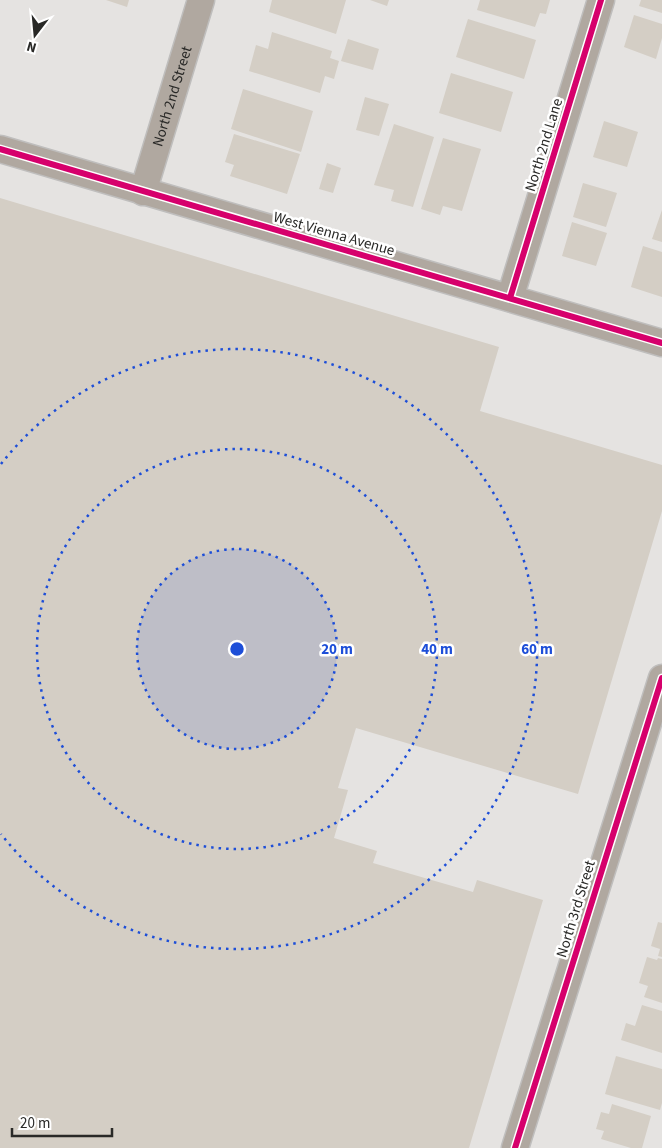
<svg xmlns="http://www.w3.org/2000/svg" width="662" height="1148" viewBox="0 0 662 1148" font-family="'Source Sans 3',sans-serif">
  <style>
    .building { fill: #d4cec5 }
    .lines { fill: none; stroke-linecap: round; stroke-linejoin: round }
    .street-casing { stroke: #bfbebd; stroke-width: 29 }
    .street { stroke: #b0a8a0; stroke-width: 26 }
    .cycleway-casing { stroke: #fff; stroke-width: 9 }
    .cycleway { stroke: #d6006c; stroke-width: 6 }
    .ring { fill: none; stroke: #1d4ed8; stroke-width: 2.5; stroke-dasharray: 2.5 5 }
    .labels { text-anchor: middle; dominant-baseline: central; stroke-width: 5; stroke-linejoin: round; paint-order: stroke }
    .street-label { font-size: 15px; fill: #292927; stroke: #fff }
    .centre { fill: #1d4ed8; stroke: #fff; stroke-width: 2.5 }
    .ring-label { font-size: 15px; text-anchor: middle; font-weight: bold; fill: #1d4ed8; stroke: #fff; stroke-width: 5; stroke-linejoin: round; paint-order: stroke }
  </style>
  <rect width="100%" height="100%" fill="#e5e3e1"/>
  <path class="building" d="M 106,0 L 129,0 L 127,7 Z
    M 272,0 L 346,0 L 336,34 L 269,12 Z
    M 370,0 L 389,0 L 387,6 Z
    M 480,0 L 550,0 L 546,14 L 540,13 L 535,27 L 477,10 Z
    M 641,0 L 662,0 L 662,13 L 639,6 Z
    M 634,15 L 662,24 L 662,38 L 656,59 L 624,47 Z
    M 468,19 L 536,40 L 524,79 L 456,57 Z
    M 272,32 L 332,51 L 330,58 L 339,61 L 334,79 L 325,76 L 320,93 L 249,71 L 256,45 L 268,49 Z
    M 348,39 L 379,49 L 373,70 L 341,61 Z
    M 451,73 L 513,92 L 501,132 L 439,113 Z
    M 243,89 L 313,111 L 301,152 L 231,129 Z
    M 365,97 L 389,104 L 379,136 L 356,130 Z
    M 604,121 L 638,132 L 627,167 L 593,157 Z
    M 394,124 L 434,137 L 413,207 L 391,201 L 394,190 L 374,185 Z
    M 234,134 L 300,154 L 287,194 L 230,176 L 234,165 L 225,162 Z
    M 443,138 L 481,149 L 462,211 L 443,206 L 440,215 L 421,209 Z
    M 327,163 L 341,168 L 333,193 L 319,189 Z
    M 583,183 L 617,193 L 606,227 L 573,217 Z
    M 0,198 L 499,347 L 480,411 L 662,465 L 662,511 L 578,794 L 356,728 L 338,788 L 348,790 L 334,838 L 377,851 L 373,863 L 473,892 L 477,880 L 543,900 L 469,1148 L 0,1148 Z
    M 662,210 L 662,242 L 652,239 Z
    M 572,222 L 607,233 L 596,266 L 562,256 Z
    M 643,246 L 662,252 L 662,297 L 631,287 Z
    M 658,922 L 662,923 L 662,957 L 658,956 L 660,949 L 651,946 Z
    M 647,957 L 657,960 L 658,958 L 662,959 L 662,1003 L 644,997 L 648,986 L 639,983 Z
    M 642,1005 L 662,1011 L 662,1053 L 621,1040 L 626,1023 L 635,1026 Z
    M 616,1056 L 662,1069 L 662,1103 L 660,1110 L 605,1094 Z
    M 612,1104 L 651,1116 L 642,1148 L 631,1148 L 601,1139 L 604,1131 L 596,1129 L 601,1112 L 609,1114 Z"/>
  <g class="lines">
    <defs>
      <g id="street">
        <path d="M 0,149 L 662,343"/>
        <path id="s1" d="M 143,192 L 201,0"/>
        <path d="M 510,298 L 601,0"/>
        <path d="M 515,1148 L 662,678"/>
      </g>
    </defs>
    <use href="#street" class="street-casing"/>
    <use href="#street" class="street"/>
    <defs>
      <path id="cycleway" d="M 0,149 L 662,343
        M 510,298 L 601,0
        M 515,1148 L 662,678"/>
    </defs>
    <use href="#cycleway" class="cycleway-casing"/>
    <use href="#cycleway" class="cycleway"/>
  </g>
  <circle cx="237" cy="649" r="100" fill="#1d4ed8" fill-opacity=".12"/>
  <g class="ring">
    <circle cx="237" cy="649" r="100"/>
    <circle cx="237" cy="649" r="200"/>
    <path d="M1 464A300 300 0 1 1 1 834"/>
  </g>
  <g class="labels">
    <g class="street-label">
      <text stroke="none"><textPath href="#s1" startOffset="100">North 2nd Street</textPath></text>
      <text transform="translate(544 145) rotate(-73)">North 2nd Lane</text>
      <text transform="translate(334 234) rotate(16)">West Vienna Avenue</text>
      <text transform="translate(576 909) rotate(-73)">North 3rd Street</text>
    </g>
  </g>
  <circle cx="237" cy="649" r="8" class="centre"/>
  <g class="ring-label">
    <text x="337" y="654">20 m</text>
    <text x="437" y="654">40 m</text>
    <text x="537" y="654">60 m</text>
  </g>
  <g transform="translate(35 35) rotate(196)" stroke="#ffffff" stroke-width="4" paint-order="stroke">
  <path d="M0-4L9 19L0 12L-9 19Z" fill="#292927"/>
  <text y="-8" font-size="14" font-weight="bold" text-anchor="middle" fill="#292927">N</text>
  </g>
  <path d="M12 1128v8h100v-8" fill="none" stroke="#292927" stroke-width="2.5"/>
  <text x="20" y="1128" font-size="15" fill="#292927" stroke="#ffffff" stroke-width="4" paint-order="stroke">20 m</text>
</svg>
